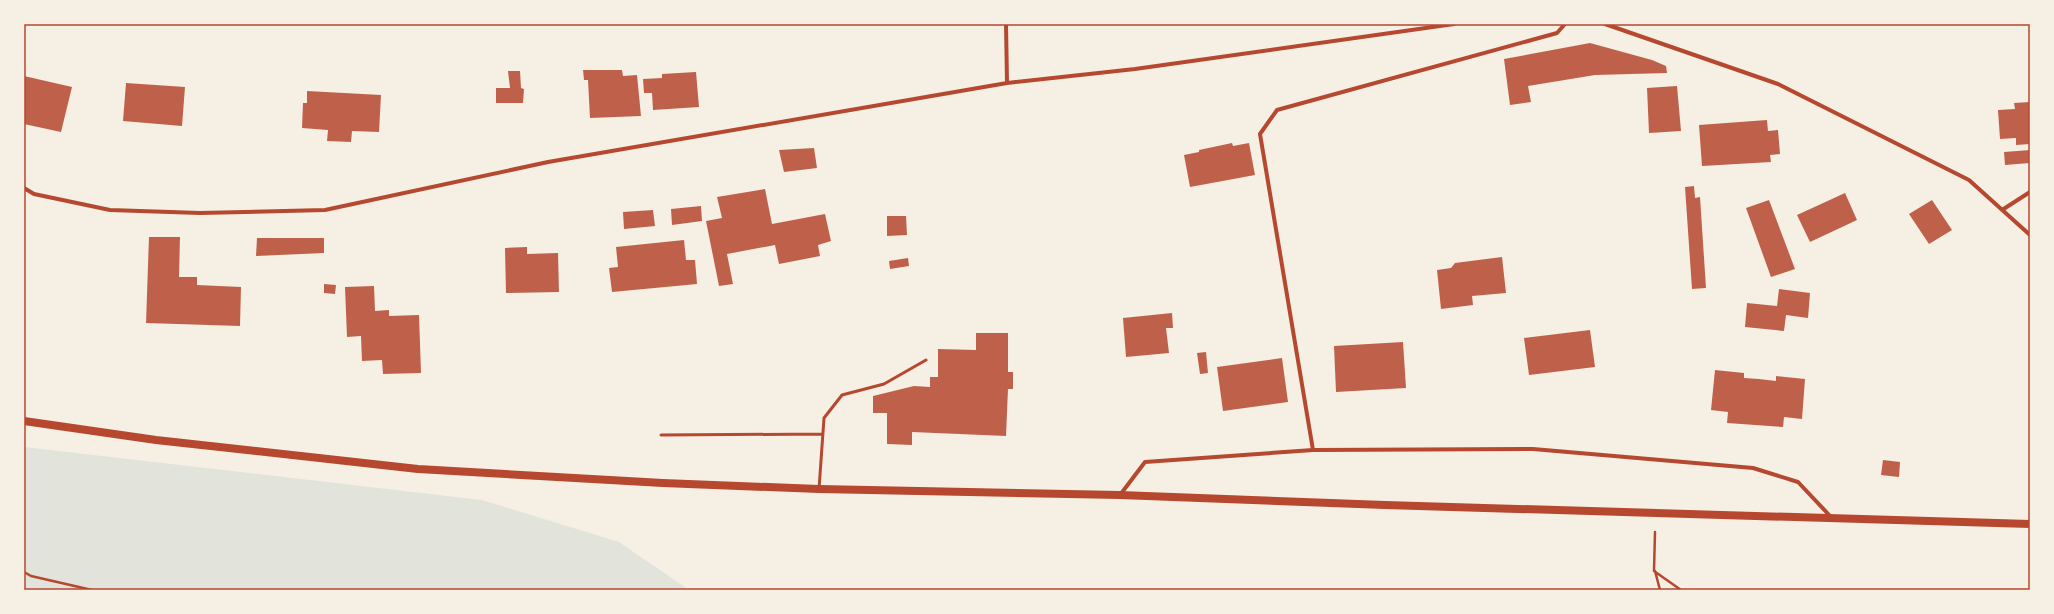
<svg xmlns="http://www.w3.org/2000/svg" width="2054" height="614" viewBox="0 0 2054 614" font-family="'Roboto Condensed',sans-serif">
  <style>
    .green { fill: #e2e4dc }
    .building { fill: #bf614a }
    .lines { fill: none; stroke-linecap: round; stroke-linejoin: round }
    .path { stroke: #b5482f; stroke-width: 2.5 }
    .service { stroke: #b5482f; stroke-width: 3 }
    .minor { stroke: #b5482f; stroke-width: 4 }
    .secondary { stroke: #b5482f; stroke-width: 8 }
    .neatline { fill: none; stroke: #b5482f; stroke-width: 1.5 }
  </style>
  <rect width="100%" height="100%" fill="#f6efe4"/>
  <path class="green" d="M 24,447 L 482,500 L 619,542 L 689,590 L 24,590 Z"/>
  <path class="building" d="M 1590,43 L 1652,60 L 1666,66 L 1667,73 L 1595,75 L 1528,86 L 1531,102 L 1510,105 L 1504,59 Z
    M 583,70 L 622,70 L 623,76 L 637,75 L 641,116 L 590,118 L 588,80 L 584,80 Z
    M 508,71 L 520,71 L 521,88 L 524,89 L 523,103 L 496,103 L 496,88 L 510,88 Z
    M 696,72 L 699,107 L 653,110 L 652,93 L 644,93 L 643,79 L 662,78 L 662,74 Z
    M 24,76 L 72,87 L 61,132 L 24,124 Z
    M 126,83 L 185,87 L 182,126 L 123,121 Z
    M 1677,86 L 1681,131 L 1649,133 L 1647,88 Z
    M 307,91 L 381,95 L 379,132 L 352,131 L 351,142 L 327,141 L 328,130 L 302,128 L 303,103 L 307,103 Z
    M 2030,102 L 2030,144 L 2016,145 L 2016,138 L 2000,139 L 1998,110 L 2015,109 L 2014,103 Z
    M 1767,120 L 1768,131 L 1778,130 L 1780,154 L 1770,155 L 1771,162 L 1702,166 L 1699,125 Z
    M 1232,143 L 1233,146 L 1249,143 L 1255,175 L 1190,187 L 1184,155 L 1199,152 L 1199,150 Z
    M 814,148 L 817,168 L 784,172 L 779,150 Z
    M 2030,150 L 2030,163 L 2005,165 L 2004,152 Z
    M 1694,186 L 1695,198 L 1700,197 L 1706,288 L 1692,289 L 1685,187 Z
    M 765,189 L 772,224 L 825,214 L 831,241 L 818,245 L 820,256 L 779,264 L 775,245 L 727,254 L 733,284 L 719,286 L 706,221 L 722,218 L 717,197 Z
    M 1845,193 L 1857,220 L 1810,242 L 1797,215 Z
    M 1769,200 L 1795,269 L 1771,277 L 1746,208 Z
    M 1932,200 L 1952,230 L 1929,244 L 1909,214 Z
    M 701,206 L 702,221 L 672,225 L 671,209 Z
    M 653,210 L 655,226 L 624,229 L 623,212 Z
    M 887,216 L 906,216 L 907,235 L 887,236 Z
    M 149,237 L 180,237 L 179,277 L 197,277 L 197,285 L 241,287 L 240,326 L 146,323 Z
    M 257,238 L 324,238 L 324,253 L 256,256 Z
    M 684,240 L 686,260 L 695,260 L 697,284 L 612,292 L 609,268 L 618,267 L 616,247 Z
    M 527,247 L 527,254 L 558,253 L 559,292 L 506,293 L 505,248 Z
    M 1502,257 L 1506,293 L 1472,296 L 1473,305 L 1441,309 L 1437,270 L 1451,268 L 1455,263 Z
    M 908,258 L 909,266 L 890,269 L 889,261 Z
    M 324,284 L 336,285 L 335,294 L 324,293 Z
    M 374,286 L 375,311 L 389,310 L 389,316 L 419,315 L 421,373 L 383,374 L 382,360 L 362,361 L 361,336 L 347,337 L 345,287 Z
    M 1779,289 L 1810,293 L 1808,318 L 1786,315 L 1784,331 L 1745,327 L 1747,303 L 1777,306 Z
    M 1172,313 L 1173,328 L 1166,328 L 1169,353 L 1126,357 L 1123,318 Z
    M 1590,330 L 1595,367 L 1529,375 L 1524,338 Z
    M 976,333 L 1008,333 L 1008,372 L 1013,372 L 1013,389 L 1008,389 L 1006,436 L 912,432 L 912,445 L 887,444 L 887,413 L 873,413 L 873,396 L 914,386 L 930,387 L 930,377 L 938,377 L 938,349 L 976,350 Z
    M 1403,342 L 1406,388 L 1336,392 L 1334,346 Z
    M 1206,352 L 1208,373 L 1200,374 L 1197,353 Z
    M 1282,358 L 1288,402 L 1223,411 L 1217,367 Z
    M 1715,370 L 1744,373 L 1744,378 L 1759,379 L 1776,381 L 1776,376 L 1805,379 L 1802,419 L 1784,417 L 1783,427 L 1727,423 L 1728,412 L 1711,410 Z
    M 1883,460 L 1900,462 L 1899,477 L 1881,475 Z"/>
  <g class="lines">
    <path class="path" d="M 1655,532 L 1654,571 L 1681,590
      M 1655,571 L 1660,590
      M 24,572 L 31,576 L 92,590"/>
    <path class="service" d="M 661,435 L 823,434
      M 819,489 L 824,418 L 842,395 L 884,384 L 926,360"/>
    <path class="minor" d="M 1006,24 L 1007,83
      M 1605,24 L 1778,84 L 1969,180 L 2030,235
      M 24,188 L 34,194 L 110,210 L 200,213 L 325,210 L 548,162 L 1007,83 L 1135,69 L 1454,24
      M 2002,210 L 2030,192
      M 1313,450 L 1260,134 L 1277,110 L 1557,33 L 1565,24
      M 1120,495 L 1145,462 L 1313,450 L 1533,449 L 1753,468 L 1798,482 L 1831,517"/>
    <path class="secondary" d="M 24,421 L 156,440 L 418,469 L 663,483 L 819,489 L 1120,495 L 1385,505 L 2030,524"/>
  </g>
  <rect width="2054" height="614" fill="none" stroke="#f6efe4" stroke-width="50"/>
  <rect x="25" y="25" width="2004" height="564" class="neatline"/>
</svg>
